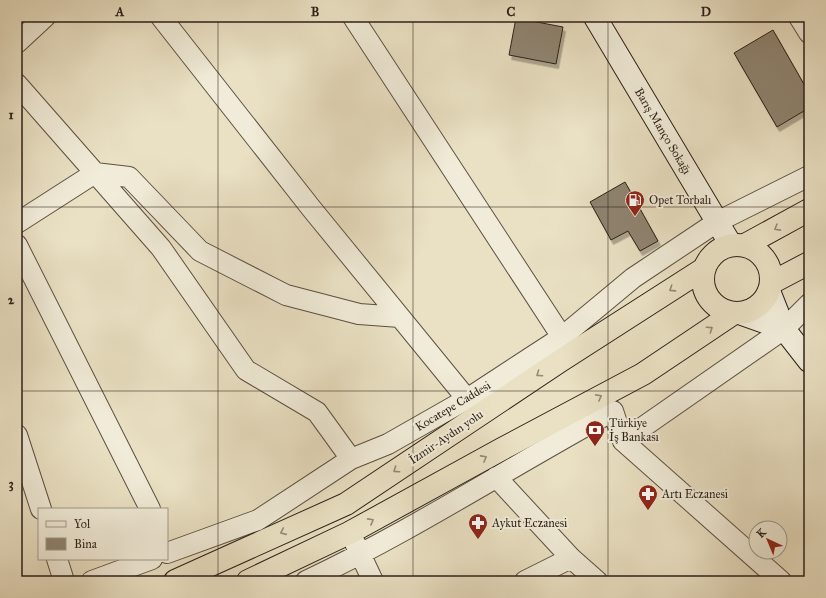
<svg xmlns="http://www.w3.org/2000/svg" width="826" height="598" viewBox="0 0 826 598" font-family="'IM FELL Great Primer',serif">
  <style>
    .building { fill: #8f8471; stroke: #2c1f18; filter: url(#shadow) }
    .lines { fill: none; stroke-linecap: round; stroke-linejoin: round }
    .street-casing { stroke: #5c5043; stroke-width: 22 }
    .secondary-casing { stroke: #2c1f18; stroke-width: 24 }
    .highway-casing { stroke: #2c1f18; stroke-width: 24 }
    .street { stroke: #f1ecd9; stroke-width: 20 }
    .secondary { stroke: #f1ecd9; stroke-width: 22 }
    .highway { stroke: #eae1c4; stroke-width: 22 }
    .oneway { stroke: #948a77 }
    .grid { fill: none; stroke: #2c1f18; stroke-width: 1; stroke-opacity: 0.55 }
    .labels { text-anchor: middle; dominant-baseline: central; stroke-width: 4; stroke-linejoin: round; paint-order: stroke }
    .street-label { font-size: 12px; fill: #2c1f18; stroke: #f1ecd9 }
    .poi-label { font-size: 12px; fill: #2c1f18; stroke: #f1ecd9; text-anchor: start }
    .neatline { fill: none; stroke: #2c1f18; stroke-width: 1.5 }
    .grid-label { font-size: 13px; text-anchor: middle; font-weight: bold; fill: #2c1f18 }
  </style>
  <defs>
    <filter id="shadow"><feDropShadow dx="2.5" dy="4.5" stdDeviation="0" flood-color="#0004"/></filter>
  </defs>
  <rect width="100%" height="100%" fill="#eae1c4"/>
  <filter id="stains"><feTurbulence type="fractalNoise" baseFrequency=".005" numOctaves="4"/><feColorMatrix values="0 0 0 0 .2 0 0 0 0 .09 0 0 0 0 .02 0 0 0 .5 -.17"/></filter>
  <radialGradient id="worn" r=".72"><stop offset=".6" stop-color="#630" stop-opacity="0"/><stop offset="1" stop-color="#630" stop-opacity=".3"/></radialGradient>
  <path class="building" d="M 516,18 L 563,27 L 556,64 L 509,55 Z
    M 773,30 L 809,93 L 809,108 L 777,127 L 734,53 Z
    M 625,182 L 658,241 L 640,251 L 628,231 L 611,240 L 590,202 Z"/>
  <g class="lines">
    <defs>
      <path id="street" d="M 161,17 L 311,208 L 467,399
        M 353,17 L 562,337 L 561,350
        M 799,17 L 809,33
        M 17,43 L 45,17
        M 17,84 L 161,248 L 246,370 L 317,412 L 351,459
        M 17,223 L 95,173 L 129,177 L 200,251 L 286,295 L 359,314 L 400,317
        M 17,245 L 150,509
        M 17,435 L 41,509
        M 623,441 L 781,581
        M 496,477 L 571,558 L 525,581
        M 355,543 L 373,581
        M 167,553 L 258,520 L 351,459 L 388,444 L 467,399 L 562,337 L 633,278 L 717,222 L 809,176
        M 571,558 L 597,581
        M 57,559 L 64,581
        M 92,581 L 152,559
        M 306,581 C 412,531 510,467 613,411 L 623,441 L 784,329 L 809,304"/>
      <path id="secondary" d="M 595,17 L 731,245
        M 769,291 L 784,329 L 809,361
        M 739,313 L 784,329"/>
      <path id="highway" d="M 745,245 L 809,210
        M703 279a34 34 0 1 1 68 0a34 34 0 1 1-68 0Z
        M 771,283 L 809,263
        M 175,581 L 346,504 L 560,361 L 705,268
        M 248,581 L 349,533 L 502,449 L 643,374 L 734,313"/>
    </defs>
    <use href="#street" class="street-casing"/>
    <use href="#secondary" class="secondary-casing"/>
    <use href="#highway" class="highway-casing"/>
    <use href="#street" class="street"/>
    <use href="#secondary" class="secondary"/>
    <use href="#highway" class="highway"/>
  </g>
  <defs><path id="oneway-chevron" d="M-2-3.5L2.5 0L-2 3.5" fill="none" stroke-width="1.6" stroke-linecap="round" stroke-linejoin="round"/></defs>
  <g class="oneway">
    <use href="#oneway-chevron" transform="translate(777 228) rotate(151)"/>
    <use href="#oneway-chevron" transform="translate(672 289) rotate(147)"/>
    <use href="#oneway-chevron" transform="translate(710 329) rotate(-34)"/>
    <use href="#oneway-chevron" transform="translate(539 374) rotate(146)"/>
    <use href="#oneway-chevron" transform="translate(599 397) rotate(-28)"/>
    <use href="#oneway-chevron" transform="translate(484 458) rotate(-29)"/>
    <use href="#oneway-chevron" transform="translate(396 470) rotate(146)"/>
    <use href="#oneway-chevron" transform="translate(371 521) rotate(-29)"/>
    <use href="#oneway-chevron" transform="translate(283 532) rotate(156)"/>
  </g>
  <path class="grid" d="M 218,17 L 218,581M 413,17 L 413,581M 608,17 L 608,581M 17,207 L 809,207M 17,391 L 809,391"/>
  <defs>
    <symbol id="fuel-pin" viewBox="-11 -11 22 30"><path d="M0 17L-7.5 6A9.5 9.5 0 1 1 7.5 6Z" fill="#8f2418" stroke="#f1ecd9"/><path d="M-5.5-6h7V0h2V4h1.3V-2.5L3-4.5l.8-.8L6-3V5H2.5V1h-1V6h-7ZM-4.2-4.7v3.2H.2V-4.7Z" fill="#fff"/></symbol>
    <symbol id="bank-pin" viewBox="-11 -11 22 30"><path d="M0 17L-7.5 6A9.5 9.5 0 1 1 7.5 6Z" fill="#8f2418" stroke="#f1ecd9"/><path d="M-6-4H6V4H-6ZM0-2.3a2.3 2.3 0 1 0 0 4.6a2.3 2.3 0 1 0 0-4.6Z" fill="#fff"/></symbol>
    <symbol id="pharmacy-pin" viewBox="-11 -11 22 30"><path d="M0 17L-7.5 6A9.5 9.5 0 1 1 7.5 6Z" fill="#8f2418" stroke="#f1ecd9"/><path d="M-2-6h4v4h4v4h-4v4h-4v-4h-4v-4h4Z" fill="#fff"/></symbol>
  </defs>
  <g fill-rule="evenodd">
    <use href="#fuel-pin" x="624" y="189" width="22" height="30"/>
    <use href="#bank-pin" x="584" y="419" width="22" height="30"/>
    <use href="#pharmacy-pin" x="637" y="483" width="22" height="30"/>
    <use href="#pharmacy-pin" x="467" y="512" width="22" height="30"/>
  </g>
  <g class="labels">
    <g class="street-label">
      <text transform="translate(663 131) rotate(59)">Barış Manço Sokağı</text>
      <text transform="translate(453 406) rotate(-31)">Kocatepe Caddesi</text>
      <text transform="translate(446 437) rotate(-34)">İzmir-Aydın yolu</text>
    </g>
    <g class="poi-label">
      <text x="649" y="200">Opet Torbalı</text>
      <text x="609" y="423">Türkiye<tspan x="609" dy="14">İş Bankası</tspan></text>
      <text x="662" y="494">Artı Eczanesi</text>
      <text x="492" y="523">Aykut Eczanesi</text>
    </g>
  </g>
  <rect width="826" height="598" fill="none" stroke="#eae1c4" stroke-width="44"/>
  <rect x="38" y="508" width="130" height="52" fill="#f1ecd9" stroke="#a29a8c"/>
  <rect x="46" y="521" width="20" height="6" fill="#f1ecd9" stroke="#a29a8c"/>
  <text x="74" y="528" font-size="12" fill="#2c1f18">Yol</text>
  <rect x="46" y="538" width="20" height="12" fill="#8f8471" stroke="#a29a8c"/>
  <text x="74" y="548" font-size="12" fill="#2c1f18">Bina</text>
  <g transform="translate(768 540) rotate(316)"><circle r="19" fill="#f1ecd9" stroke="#a29a8c"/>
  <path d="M0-3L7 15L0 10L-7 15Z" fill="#8f2418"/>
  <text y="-6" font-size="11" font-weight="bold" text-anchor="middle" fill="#2c1f18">K</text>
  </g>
  <rect x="22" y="22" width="782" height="554" class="neatline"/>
  <g class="grid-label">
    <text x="120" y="16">A</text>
    <text x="315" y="16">B</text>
    <text x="511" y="16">C</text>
    <text x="706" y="16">D</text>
    <text x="11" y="119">1</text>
    <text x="11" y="304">2</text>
    <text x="11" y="488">3</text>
  </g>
  <rect width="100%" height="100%" filter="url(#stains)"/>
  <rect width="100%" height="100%" fill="url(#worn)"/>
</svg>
